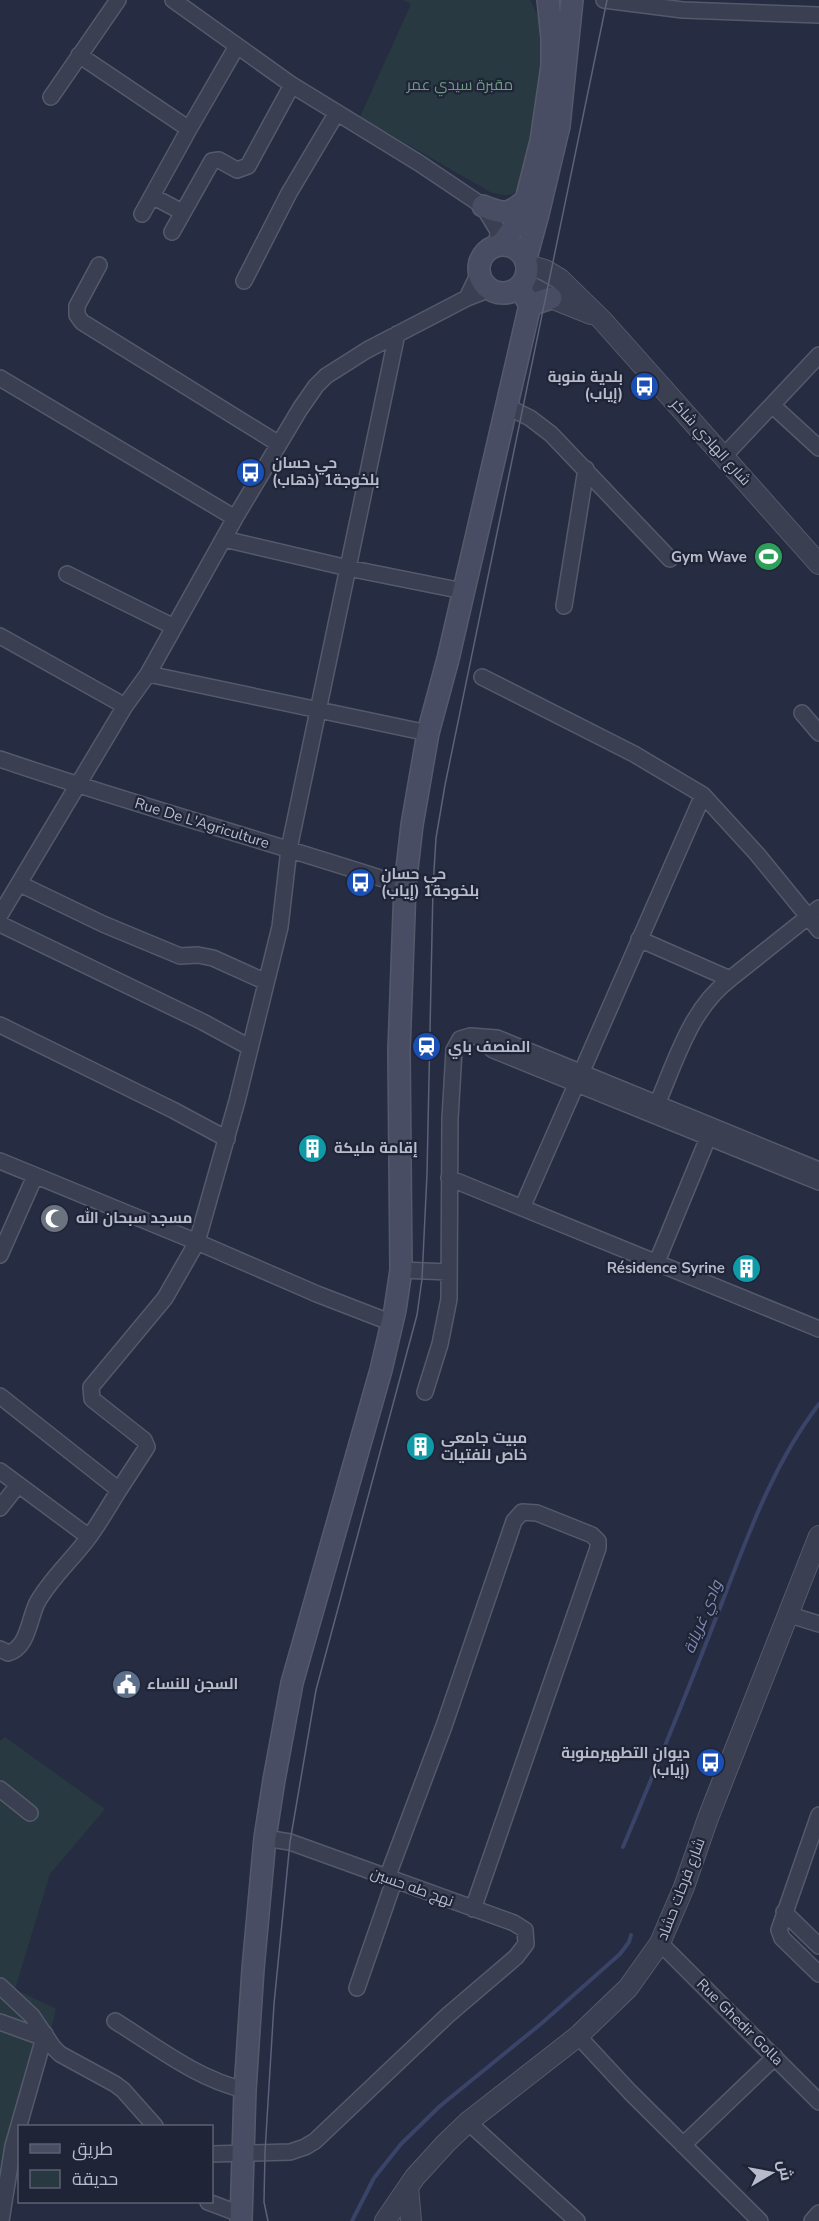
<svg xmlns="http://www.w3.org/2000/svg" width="819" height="2221" viewBox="0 0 819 2221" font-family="'Nunito Sans',Cairo,sans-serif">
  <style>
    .green { fill: #283942 }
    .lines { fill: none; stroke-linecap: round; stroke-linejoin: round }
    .stream { stroke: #3a4368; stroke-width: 4 }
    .minor-casing { stroke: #555a6b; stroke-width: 18 }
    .tertiary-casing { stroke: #555a6b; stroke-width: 22 }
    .secondary-casing { stroke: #555a6b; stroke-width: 24 }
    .minor { stroke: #3a3f51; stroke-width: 15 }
    .tertiary { stroke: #3a3f51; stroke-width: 20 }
    .secondary { stroke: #484d64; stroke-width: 21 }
    .tram { stroke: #5c6278; stroke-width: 1.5 }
    .labels { text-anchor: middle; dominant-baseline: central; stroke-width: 4.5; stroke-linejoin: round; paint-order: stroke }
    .park-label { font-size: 15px; fill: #6e9c83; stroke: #1f2436 }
    .poi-label { font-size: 15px; font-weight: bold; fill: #b7bbcb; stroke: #1f2436; text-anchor: start }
    .street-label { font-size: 15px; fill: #b7bbcb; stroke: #1f2436 }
    .water-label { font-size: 16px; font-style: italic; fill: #7f8ab2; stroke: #1f2436 }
  </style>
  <rect width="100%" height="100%" fill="#262c41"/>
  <path class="green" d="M 403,0 L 530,0 L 542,24 L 545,40 L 522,186 C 512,198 505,196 490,192 L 360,117 L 411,4 Z
    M 5,1737 L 105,1809 L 50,1874 L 15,1989 L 56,2009 L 28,2126 L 20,2126 L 19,2171 L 9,2221 L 0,2221 L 0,1741 Z"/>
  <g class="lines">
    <path class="stream" d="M 623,1847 C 655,1771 686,1695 716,1618 C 745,1544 770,1468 819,1404
      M 352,2221 L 374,2178 L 401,2144 L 440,2106 L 542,2023 L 620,1954 L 629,1942 L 631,1935"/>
    <defs>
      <path id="minor" d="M 173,0 L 292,85 L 419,163 L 483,206 L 498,231 L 497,246
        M 604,0 L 683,10 L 819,15
        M 79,55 L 189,129
        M 51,97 L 118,0
        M 152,196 L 182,212
        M 142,214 L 189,129 L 237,46
        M 172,232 L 212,161 L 219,160 L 237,170 L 248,166 L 292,85
        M 99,265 L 77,306 L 77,315 L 82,322 L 279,444
        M 244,281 L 289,193 L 336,114
        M 467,298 L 479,273
        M 0,378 L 235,518
        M 772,405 L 819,448
        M 506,406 L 530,418 L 551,434 L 670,559
        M 724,456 L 819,355
        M 224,539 L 348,568 L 463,591
        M 67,574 L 174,627
        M 564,606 L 586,469
        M 0,636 L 125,706
        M 148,674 L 428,733
        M 482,677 L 634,754 L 703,795 L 757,854 L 819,930
        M 802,713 L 819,733
        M 0,759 C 134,805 271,842 405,886
        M 20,884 L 103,924 L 180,956 L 198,955 L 213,958 L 266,982
        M 0,915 L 125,706 L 148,674 L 235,518 L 300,409 L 316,386 L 326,376 L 367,350 L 467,298 L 490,289
        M 0,924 L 203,1022 L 249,1047
        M 639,939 L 730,979 C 688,1011 675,1065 654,1111
        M 730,979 L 819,908
        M 0,1025 L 173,1110 L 227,1139
        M 478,1037 L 493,1050 L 819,1182
        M 0,1161 L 197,1242 L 317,1294 L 392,1323
        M 449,1178 L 819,1329
        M 522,1208 L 703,795
        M 0,1255 L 35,1176
        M 656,1264 L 712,1128
        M 401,1270 L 449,1272
        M 425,1392 L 440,1344 L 449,1299 L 450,1119 L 454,1050 L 460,1039 L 470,1036 L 497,1038 L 819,1170
        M 0,1396 L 119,1490 L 145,1450 L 147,1447 L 144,1440 L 92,1399 L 91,1387 L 165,1298 L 197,1242 L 237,1101 L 280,927 L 289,849 L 397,334
        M 0,1471 L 89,1537
        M 0,1508 L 18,1485
        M 787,1614 L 819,1624
        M 0,1649 L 8,1653 C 28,1648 29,1619 37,1603 C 50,1579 73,1559 89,1537 C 100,1522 109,1506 119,1490
        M 0,1789 L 30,1813
        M 819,1815 L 779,1930 L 782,1938 L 819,1974
        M 387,1878 L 444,1726 L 514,1521 L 522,1512 L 537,1513 L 592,1535 L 598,1541 L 598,1548 L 473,1909
        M 784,1912 L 819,1946
        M 660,1943 L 819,2102
        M 0,1986 L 32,2016 L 53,2047 L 60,2054 L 115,2084 L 123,2090 L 155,2126
        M 357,1988 L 394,1881
        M 115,2021 C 157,2047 197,2079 245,2090
        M 0,2022 L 44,2038
        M 578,2036 L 630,2092 L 760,2221
        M 468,2122 L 577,2221
        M 683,2145 L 775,2057
        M 212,2154 L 290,2152 L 305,2147 L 315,2141 L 448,2015 L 516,1957 L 526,1944 L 525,1930 L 514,1923 L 290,1842 L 265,1838
        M 208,2202 L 240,2214
        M 1,2221 L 13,2146 L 45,2034
        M 812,2221 L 819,2213"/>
      <path id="tertiary" d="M 528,265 L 545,270 L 560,279 L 602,320 L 819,564
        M 523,283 L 551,298 L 591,314
        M 408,2187 L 411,2221
        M 385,2221 L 415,2177 L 446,2143 L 468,2122 L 578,2036 L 628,1988 L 660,1943 L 684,1887 L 708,1818 L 819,1536"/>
      <path id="secondary" d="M 483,206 C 505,215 509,215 527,199
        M479 269a24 24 0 1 1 48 0a24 24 0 1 1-48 0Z
        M 501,245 L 522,216 L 541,141 L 552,66 L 552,38 L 548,0
        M 526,258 L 538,214 L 559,126 L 572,0
        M 530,305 L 551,298
        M 241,2221 L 245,2090 L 253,1969 L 265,1838 L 274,1780 L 292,1683 L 381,1370 L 395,1310 L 401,1270 L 399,1051 L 405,886 L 412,825 L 428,733 L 448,659 L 530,305 L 519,287"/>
    </defs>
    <use href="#minor" class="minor-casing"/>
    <use href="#tertiary" class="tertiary-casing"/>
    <use href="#secondary" class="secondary-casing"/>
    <use href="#minor" class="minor"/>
    <use href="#tertiary" class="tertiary"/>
    <use href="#secondary" class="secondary"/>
    <path class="tram" d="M 268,2221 L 264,2202 L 265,2152 L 274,2004 L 290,1842 L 316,1690 L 417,1315 L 422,1279 L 427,1174 L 433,887 L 436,838 L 445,785 L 607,0"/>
  </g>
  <defs>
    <symbol id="bus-disc" viewBox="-11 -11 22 22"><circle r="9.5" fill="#1a4fb4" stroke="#1f2436"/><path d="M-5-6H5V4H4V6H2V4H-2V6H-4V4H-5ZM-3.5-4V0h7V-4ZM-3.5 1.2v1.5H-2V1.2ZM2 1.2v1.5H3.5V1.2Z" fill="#fff"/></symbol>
    <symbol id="stadium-disc" viewBox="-11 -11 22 22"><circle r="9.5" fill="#2e9e5b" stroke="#1f2436"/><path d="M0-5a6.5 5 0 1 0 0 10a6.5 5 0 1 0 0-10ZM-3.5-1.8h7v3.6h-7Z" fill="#fff"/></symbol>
    <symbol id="station-disc" viewBox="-11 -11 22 22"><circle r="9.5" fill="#1a4fb4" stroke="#1f2436"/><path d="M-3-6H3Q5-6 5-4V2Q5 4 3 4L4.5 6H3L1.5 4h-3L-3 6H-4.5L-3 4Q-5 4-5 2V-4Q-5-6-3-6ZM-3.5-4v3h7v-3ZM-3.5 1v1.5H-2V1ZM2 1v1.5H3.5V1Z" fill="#fff"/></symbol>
    <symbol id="building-disc" viewBox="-11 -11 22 22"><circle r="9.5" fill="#0f9aa8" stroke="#1f2436"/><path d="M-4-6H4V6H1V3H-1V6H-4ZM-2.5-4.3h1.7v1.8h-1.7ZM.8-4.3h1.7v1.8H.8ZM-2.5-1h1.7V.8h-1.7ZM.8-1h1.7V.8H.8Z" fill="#fff"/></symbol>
    <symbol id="mosque-disc" viewBox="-11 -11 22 22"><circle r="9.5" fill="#6b7280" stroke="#1f2436"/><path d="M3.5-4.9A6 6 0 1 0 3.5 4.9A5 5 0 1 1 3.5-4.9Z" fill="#fff"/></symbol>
    <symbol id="civic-disc" viewBox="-11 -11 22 22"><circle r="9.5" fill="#5c6f8a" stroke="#1f2436"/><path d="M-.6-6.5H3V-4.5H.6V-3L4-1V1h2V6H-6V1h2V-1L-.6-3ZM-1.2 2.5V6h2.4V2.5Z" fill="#fff"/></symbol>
  </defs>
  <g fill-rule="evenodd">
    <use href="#bus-disc" x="628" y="370" width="33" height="33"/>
    <use href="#bus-disc" x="234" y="456" width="33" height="33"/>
    <use href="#stadium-disc" x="752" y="540" width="33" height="33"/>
    <use href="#bus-disc" x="344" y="866" width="33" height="33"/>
    <use href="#station-disc" x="410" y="1030" width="33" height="33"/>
    <use href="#building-disc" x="296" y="1132" width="33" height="33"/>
    <use href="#mosque-disc" x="38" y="1202" width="33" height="33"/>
    <use href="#building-disc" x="730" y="1252" width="33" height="33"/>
    <use href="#building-disc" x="404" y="1430" width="33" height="33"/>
    <use href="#civic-disc" x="110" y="1668" width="33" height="33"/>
    <use href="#bus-disc" x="694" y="1746" width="33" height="33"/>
  </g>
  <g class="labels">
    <g class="park-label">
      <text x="460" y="85">مقبرة سيدي عمر</text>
    </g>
    <g class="poi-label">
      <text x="623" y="377" text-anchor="end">بلدية منوبة<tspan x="623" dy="17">(إياب)</tspan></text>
      <text x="272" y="463">حي حسان<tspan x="272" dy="17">بلخوجة1 (ذهاب)</tspan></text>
      <text x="747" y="557" text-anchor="end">Gym Wave</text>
      <text x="381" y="874">حي حسان<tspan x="381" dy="17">بلخوجة1 (إياب)</tspan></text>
      <text x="448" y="1047">المنصف باي</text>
      <text x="334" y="1148">إقامة مليكة</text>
      <text x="76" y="1218">مسجد سبحان الله</text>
      <text x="725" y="1268" text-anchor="end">Résidence Syrine</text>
      <text x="441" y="1438">مبيت جامعي<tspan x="441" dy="17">خاص للفتيات</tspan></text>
      <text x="147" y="1684">السجن للنساء</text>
      <text x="690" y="1753" text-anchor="end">ديوان التطهيرمنوبة<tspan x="690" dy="17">(إياب)</tspan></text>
    </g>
    <g class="street-label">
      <text transform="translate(711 442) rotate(48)">شارع الهادي شاكر</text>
      <text transform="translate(202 823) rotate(17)">Rue De L'Agriculture</text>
      <text transform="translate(412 1887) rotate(20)">نهج طه حسين</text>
      <text transform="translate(681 1889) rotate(-69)">شارع فرحات حشاد</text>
      <text transform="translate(740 2022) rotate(45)">Rue Ghedir Golla</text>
    </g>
    <g class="water-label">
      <text transform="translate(703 1617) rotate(-68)">وادي غريانة</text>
    </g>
  </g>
  <rect x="18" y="2125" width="195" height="78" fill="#1f2436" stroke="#5c6072" stroke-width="1.5"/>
  <rect x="30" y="2144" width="30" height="9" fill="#484d64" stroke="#5c6072" stroke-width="1.5"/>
  <text x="72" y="2155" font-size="18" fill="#b7bbcb">طريق</text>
  <rect x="30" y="2170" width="30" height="18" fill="#283942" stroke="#5c6072" stroke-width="1.5"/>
  <text x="72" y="2185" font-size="18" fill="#b7bbcb">حديقة</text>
  <g transform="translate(771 2173) rotate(80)" stroke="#1f2436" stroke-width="4.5" paint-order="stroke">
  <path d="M0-4.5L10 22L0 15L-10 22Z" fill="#b7bbcb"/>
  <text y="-9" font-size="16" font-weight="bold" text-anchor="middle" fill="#b7bbcb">ش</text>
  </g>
</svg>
